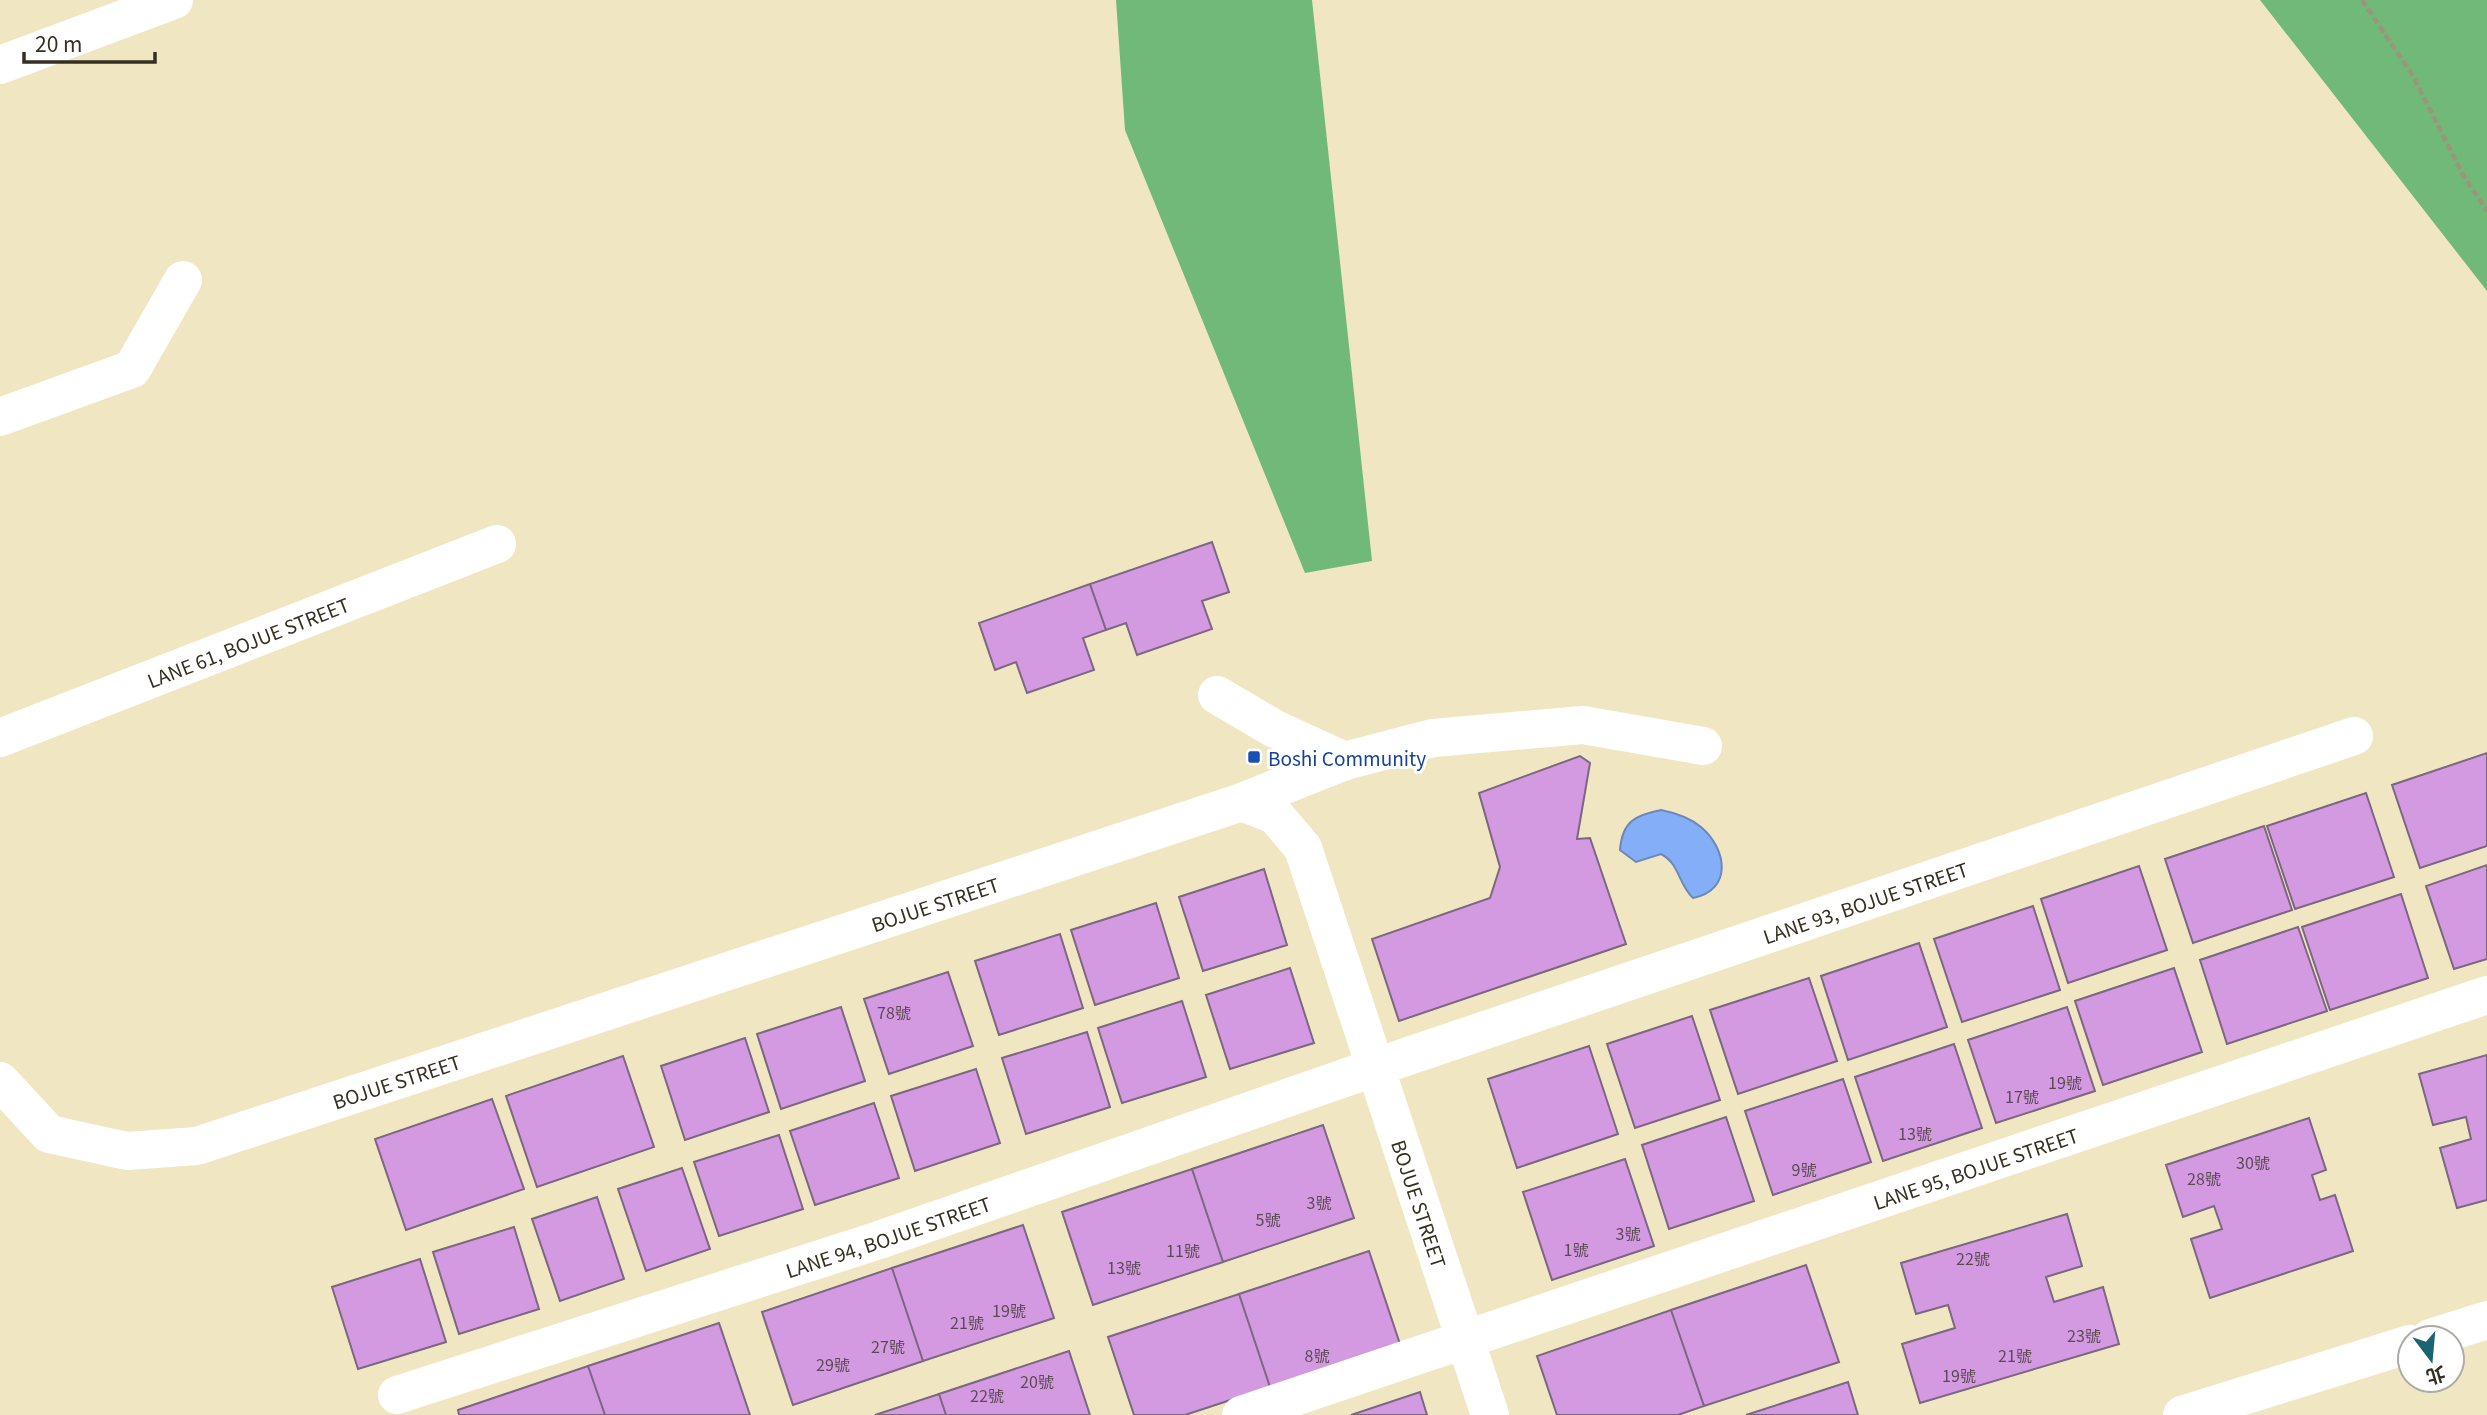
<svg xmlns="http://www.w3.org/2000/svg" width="2487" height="1415" viewBox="0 0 2487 1415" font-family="Georgia,'Noto Sans TC',serif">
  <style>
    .forest { fill: #71b979 }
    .water { fill: #85aef8; stroke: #6c88b8; stroke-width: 2 }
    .building { fill: #d39ae2; stroke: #7c6681; stroke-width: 2 }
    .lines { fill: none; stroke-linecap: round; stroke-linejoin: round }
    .path { stroke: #9c957a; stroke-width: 4.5; stroke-dasharray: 7 3.5; stroke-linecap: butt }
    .minor { stroke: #fff; stroke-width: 38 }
    .transit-dot { fill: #1a4fb4; stroke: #fff; stroke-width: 2.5 }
    .labels { text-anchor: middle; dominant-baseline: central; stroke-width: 6; stroke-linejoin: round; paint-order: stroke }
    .number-label { font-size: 16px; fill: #5b4a51 }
    .street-label { font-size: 19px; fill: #332f21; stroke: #fff }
    .transit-label { font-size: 19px; fill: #164399; stroke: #fff; text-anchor: start }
  </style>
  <rect width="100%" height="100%" fill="#f0e7c2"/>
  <path class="forest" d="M 1116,0 L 1312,0 L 1372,561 L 1305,573 L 1125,130 Z
    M 2260,0 L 2487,0 L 2487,291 Z"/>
  <path class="water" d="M 1661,810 C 1676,813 1689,817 1701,827 C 1727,849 1733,890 1693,898 C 1678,884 1680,864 1661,854 L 1636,862 L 1620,850 C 1622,821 1636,815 1661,810 Z"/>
  <path class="building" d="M 1212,542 L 1229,592 L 1202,601 L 1212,629 L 1137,655 L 1126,623 L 1106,630 L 1090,584 Z
    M 1090,584 L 1106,630 L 1083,638 L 1094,670 L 1027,693 L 1016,662 L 995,670 L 979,623 Z
    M 2487,753 L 2487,846 L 2420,868 L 2392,785 Z
    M 1580,756 L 1590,763 L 1577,839 L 1590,838 L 1626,944 L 1399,1021 L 1372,939 L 1490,898 L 1500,867 L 1479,793 Z
    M 2366,793 L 2394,877 L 2295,909 L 2267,826 Z
    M 2264,826 L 2292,910 L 2193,943 L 2165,859 Z
    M 2487,865 L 2487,959 L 2454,969 L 2426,886 Z
    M 2139,866 L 2167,950 L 2068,983 L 2041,899 Z
    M 1264,869 L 1287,945 L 1203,971 L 1179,897 Z
    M 2401,894 L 2428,978 L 2330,1010 L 2302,927 Z
    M 1156,903 L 1179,978 L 1095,1005 L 1071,930 Z
    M 2033,906 L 2060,990 L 1962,1022 L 1934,939 Z
    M 2298,927 L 2327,1011 L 2227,1044 L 2200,960 Z
    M 1060,934 L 1083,1008 L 999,1035 L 975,961 Z
    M 1919,943 L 1947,1027 L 1848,1060 L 1821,976 Z
    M 1290,968 L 1314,1043 L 1230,1069 L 1206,995 Z
    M 2174,968 L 2202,1052 L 2103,1085 L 2075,1001 Z
    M 948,972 L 973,1046 L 889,1074 L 864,999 Z
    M 1809,978 L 1837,1061 L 1738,1094 L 1710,1010 Z
    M 1182,1001 L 1206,1077 L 1122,1103 L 1098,1028 Z
    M 841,1007 L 865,1081 L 781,1109 L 757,1034 Z
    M 2067,1007 L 2095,1091 L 1996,1123 L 1968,1040 Z
    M 1692,1016 L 1720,1100 L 1635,1128 L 1607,1044 Z
    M 1087,1032 L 1110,1107 L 1026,1134 L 1002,1058 Z
    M 745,1038 L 769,1112 L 685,1140 L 661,1066 Z
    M 1954,1044 L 1982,1128 L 1883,1161 L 1855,1077 Z
    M 1589,1046 L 1618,1134 L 1517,1168 L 1488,1079 Z
    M 2487,1055 L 2487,1200 L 2457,1208 L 2440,1148 L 2471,1139 L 2466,1117 L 2433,1125 L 2419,1074 Z
    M 623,1056 L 654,1147 L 537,1187 L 506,1096 Z
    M 976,1069 L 1000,1143 L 915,1171 L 891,1096 Z
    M 1843,1079 L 1871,1162 L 1773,1195 L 1745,1111 Z
    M 492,1099 L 524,1189 L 406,1230 L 375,1139 Z
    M 874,1103 L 899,1178 L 815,1205 L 790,1131 Z
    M 1726,1117 L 1754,1201 L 1669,1229 L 1642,1145 Z
    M 2309,1118 L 2326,1170 L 2312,1175 L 2320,1200 L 2335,1195 L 2353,1251 L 2210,1298 L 2191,1239 L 2222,1229 L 2214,1206 L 2183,1217 L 2166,1165 Z
    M 1323,1125 L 1354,1218 L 1223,1262 L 1192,1169 Z
    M 779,1135 L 803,1209 L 719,1236 L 694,1162 Z
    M 1625,1159 L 1654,1246 L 1552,1280 L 1523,1192 Z
    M 682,1168 L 710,1249 L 646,1271 L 618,1189 Z
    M 1192,1169 L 1223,1262 L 1093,1305 L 1062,1212 Z
    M 597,1197 L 624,1279 L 560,1301 L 532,1219 Z
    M 2067,1214 L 2082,1266 L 2046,1277 L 2054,1302 L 2103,1287 L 2119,1344 L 1920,1403 L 1902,1344 L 1955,1328 L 1948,1305 L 1916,1314 L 1901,1263 Z
    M 1023,1225 L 1054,1318 L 923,1361 L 892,1268 Z
    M 514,1227 L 539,1309 L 459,1334 L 433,1252 Z
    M 1369,1251 L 1400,1344 L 1270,1387 L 1239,1294 Z
    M 420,1259 L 446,1342 L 358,1369 L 332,1287 Z
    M 1806,1265 L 1839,1362 L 1704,1406 L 1671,1310 Z
    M 892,1268 L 923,1361 L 793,1405 L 762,1312 Z
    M 1239,1294 L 1270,1387 L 1185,1415 L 1134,1415 L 1108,1337 Z
    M 1671,1310 L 1704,1406 L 1678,1415 L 1557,1415 L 1537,1356 Z
    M 719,1323 L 750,1415 L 605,1415 L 588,1366 Z
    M 1069,1351 L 1090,1415 L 946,1415 L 939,1394 Z
    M 588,1366 L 605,1415 L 459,1415 L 458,1410 Z
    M 1848,1382 L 1858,1415 L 1746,1415 Z
    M 1420,1392 L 1427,1415 L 1351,1415 Z
    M 939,1394 L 946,1415 L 875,1415 Z"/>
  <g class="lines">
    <path class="path" d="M 2362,0 L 2413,76 L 2463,175 L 2487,211"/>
    <g class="minor">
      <path d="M 0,65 L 174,0"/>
      <path d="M 0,417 L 132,369 L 183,280"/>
      <path d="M 1217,695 L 1275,729 L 1345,761 L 1433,738 L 1583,725 L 1703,746"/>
      <path id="s1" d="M 0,738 L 497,544"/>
      <path id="s2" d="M 1242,802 L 1275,815 L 1303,848 L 1490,1415"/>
      <path id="s3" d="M 0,1081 L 49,1134 L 127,1151 L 197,1146 L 1242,802 L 1345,761"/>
      <path d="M 2430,1338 L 2487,1320"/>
      <path id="s4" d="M 397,1395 L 879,1240 L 1376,1067 L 2354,736"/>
      <path id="s5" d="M 1241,1415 L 2487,995"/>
      <path d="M 2182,1415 L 2410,1344"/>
    </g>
  </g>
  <rect class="transit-dot" x="1247" y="750" width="14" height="14" rx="3.5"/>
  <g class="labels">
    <g class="number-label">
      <text x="894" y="1012">78號</text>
      <text x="2065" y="1082">19號</text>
      <text x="2022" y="1096">17號</text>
      <text x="1915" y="1133">13號</text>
      <text x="2253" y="1162">30號</text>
      <text x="1804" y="1169">9號</text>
      <text x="2204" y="1178">28號</text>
      <text x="1319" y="1202">3號</text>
      <text x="1268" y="1219">5號</text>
      <text x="1628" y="1233">3號</text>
      <text x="1576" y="1249">1號</text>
      <text x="1183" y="1250">11號</text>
      <text x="1973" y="1258">22號</text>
      <text x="1124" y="1267">13號</text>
      <text x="1009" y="1310">19號</text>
      <text x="967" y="1322">21號</text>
      <text x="2084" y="1335">23號</text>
      <text x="888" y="1346">27號</text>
      <text x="1317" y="1355">8號</text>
      <text x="2015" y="1355">21號</text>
      <text x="833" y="1364">29號</text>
      <text x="1959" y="1375">19號</text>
      <text x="1037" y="1381">20號</text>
      <text x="987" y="1395">22號</text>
    </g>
    <g class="street-label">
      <text stroke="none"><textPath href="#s1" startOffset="266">LANE 61, BOJUE STREET</textPath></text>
      <text stroke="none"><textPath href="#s4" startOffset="1549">LANE 93, BOJUE STREET</textPath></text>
      <text stroke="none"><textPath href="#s3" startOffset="999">BOJUE STREET</textPath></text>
      <text stroke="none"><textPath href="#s3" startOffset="432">BOJUE STREET</textPath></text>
      <text stroke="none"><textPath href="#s5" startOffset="775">LANE 95, BOJUE STREET</textPath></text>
      <text stroke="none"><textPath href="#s2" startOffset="453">BOJUE STREET</textPath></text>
      <text stroke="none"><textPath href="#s4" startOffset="516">LANE 94, BOJUE STREET</textPath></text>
    </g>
    <g class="transit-label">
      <text x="1268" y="757">Boshi Community</text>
    </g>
  </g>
  <g transform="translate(2431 1359) rotate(164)"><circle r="33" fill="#ffffff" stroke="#adaca6" stroke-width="2"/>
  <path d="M0-5L12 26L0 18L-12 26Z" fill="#1b6471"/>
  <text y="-10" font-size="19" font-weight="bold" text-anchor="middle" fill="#332f21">北</text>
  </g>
  <path d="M24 52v10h131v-10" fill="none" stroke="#332f21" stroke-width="3.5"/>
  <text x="35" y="52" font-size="21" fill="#332f21" stroke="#ffffff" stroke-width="5" paint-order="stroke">20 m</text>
</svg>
